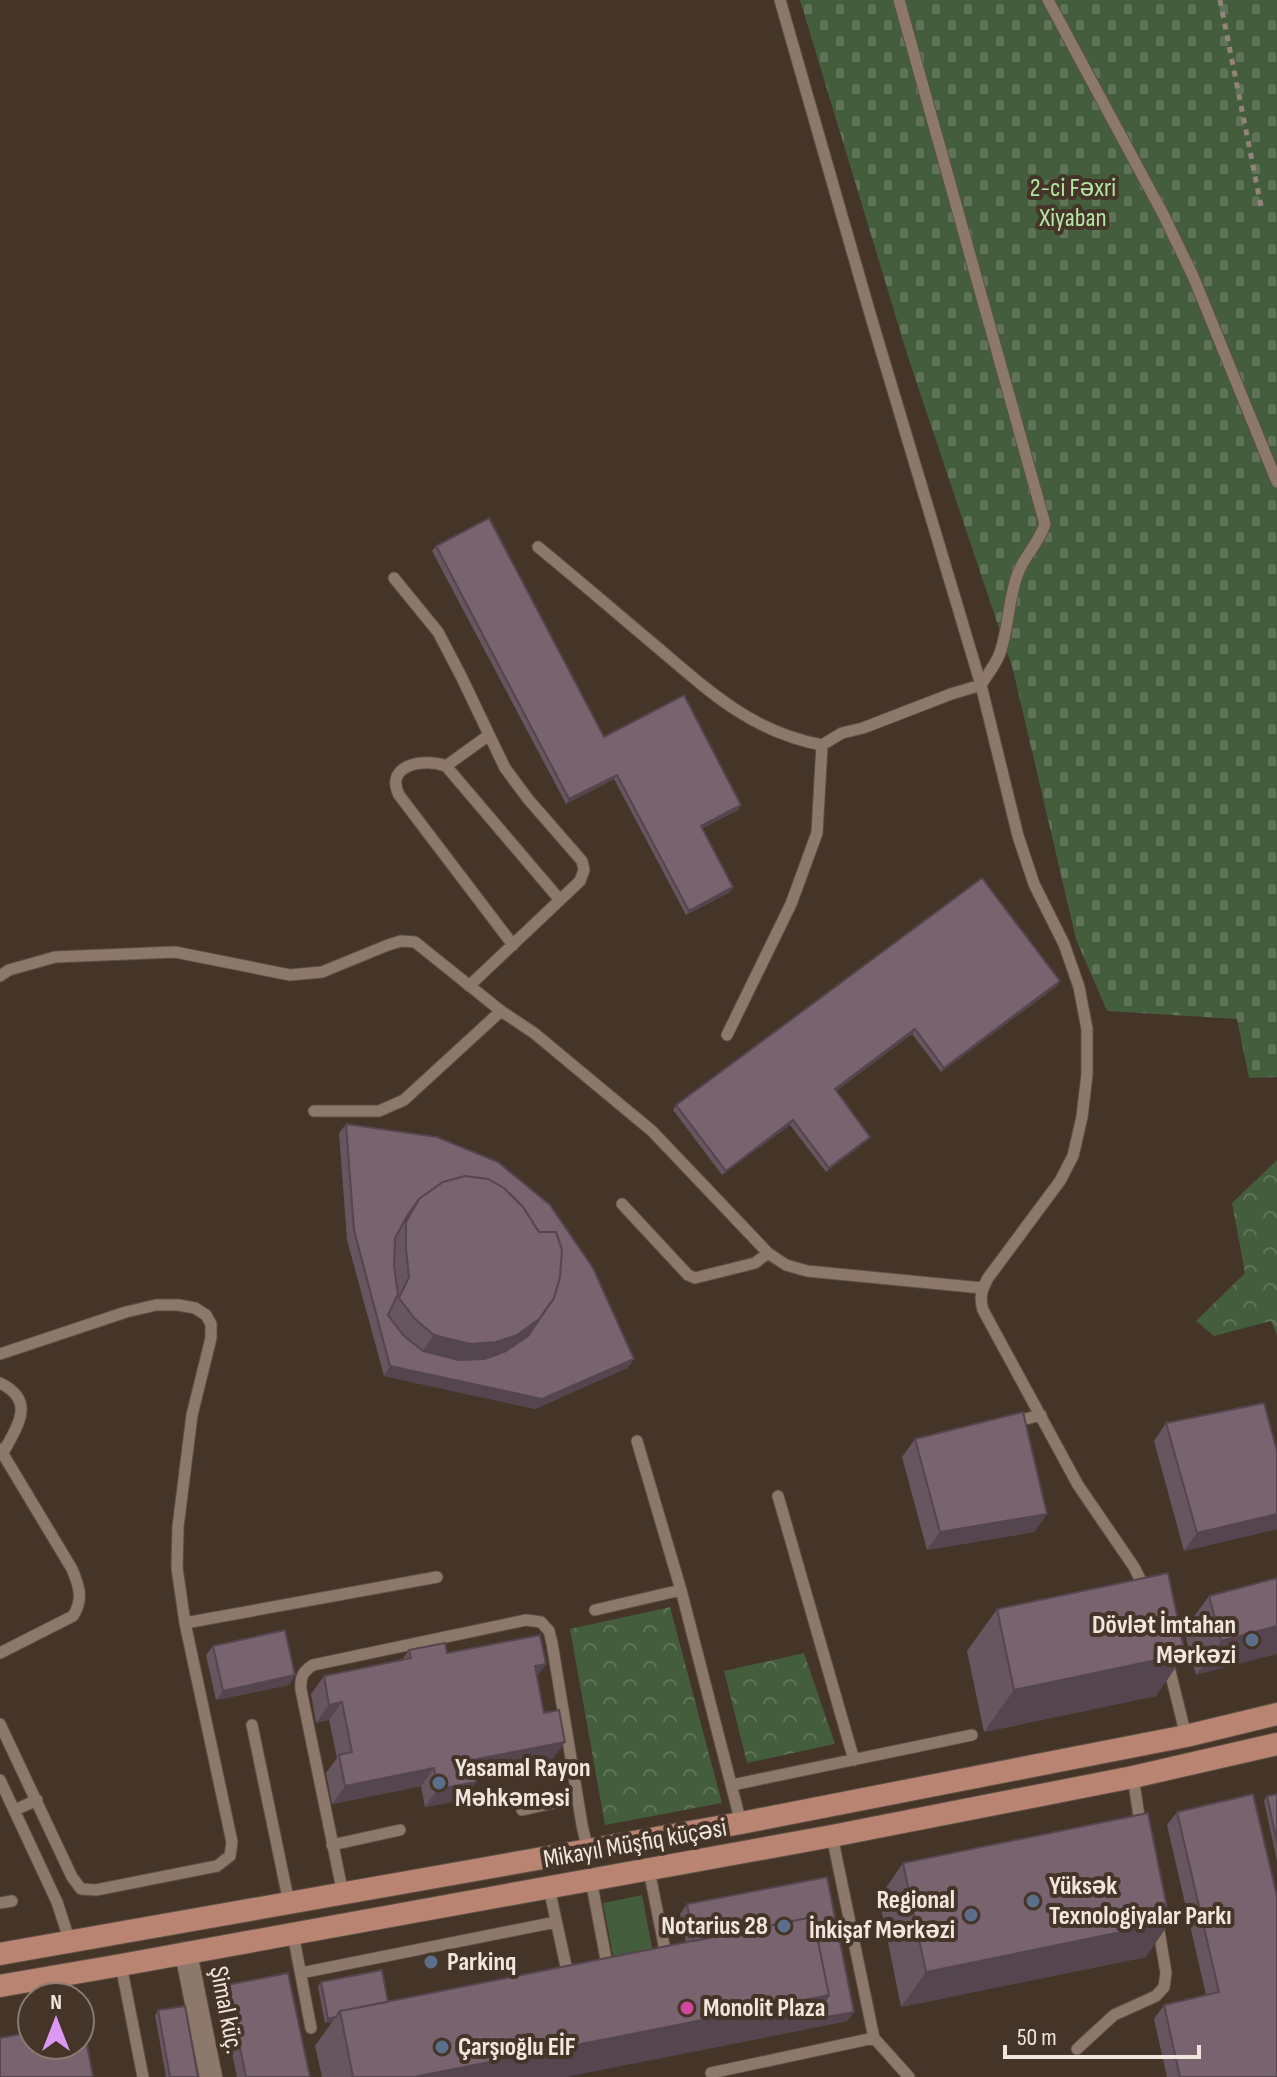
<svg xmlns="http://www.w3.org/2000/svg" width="1277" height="2077" viewBox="0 0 1277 2077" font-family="'Sofia Sans Condensed',sans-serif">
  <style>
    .grass { fill: #445d3d }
    .forest { fill: url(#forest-crowns) }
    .cemetery { fill: url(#cemetery-stones) }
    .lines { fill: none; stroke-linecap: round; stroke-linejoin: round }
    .service-casing { stroke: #5f5046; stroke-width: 13 }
    .minor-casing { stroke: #5f5046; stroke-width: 24 }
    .primary-casing { stroke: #5f5046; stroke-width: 24 }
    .path { stroke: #92847a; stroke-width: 5; stroke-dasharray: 6 6; stroke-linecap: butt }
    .service { stroke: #8d796b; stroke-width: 11 }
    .minor { stroke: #8d796b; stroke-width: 22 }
    .primary { stroke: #b98472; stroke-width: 22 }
    .wall { fill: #67555f }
    .shaded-wall { fill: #54454e }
    .building { fill: #78636f; stroke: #54454e; stroke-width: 2; fill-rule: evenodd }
    .service-dot { fill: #5c6f8a; stroke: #453428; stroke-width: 3 }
    .hotel-dot { fill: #d1479c; stroke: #453428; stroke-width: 3 }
    .labels { text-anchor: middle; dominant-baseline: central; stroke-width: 8; stroke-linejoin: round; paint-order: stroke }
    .park-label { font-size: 26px; fill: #b3e7a5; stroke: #453428 }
    .poi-label { font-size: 26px; font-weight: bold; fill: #f2e7df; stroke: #453428; text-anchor: start }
    .street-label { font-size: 26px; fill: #f2e7df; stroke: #453428 }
  </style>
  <defs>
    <pattern id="forest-crowns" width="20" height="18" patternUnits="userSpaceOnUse" patternTransform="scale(2)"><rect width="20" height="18" fill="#445d3d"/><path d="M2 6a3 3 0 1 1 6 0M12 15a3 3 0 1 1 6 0" fill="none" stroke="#5f7459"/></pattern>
    <pattern id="cemetery-stones" width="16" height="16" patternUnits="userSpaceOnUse" patternTransform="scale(2)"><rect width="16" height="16" fill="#445d3d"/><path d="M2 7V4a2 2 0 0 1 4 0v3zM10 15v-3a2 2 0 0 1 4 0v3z" fill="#5f7459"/></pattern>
  </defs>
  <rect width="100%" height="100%" fill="#453428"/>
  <path class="grass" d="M 642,1895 L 656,1968 L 617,1976 L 603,1903 Z"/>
  <path class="forest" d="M 1277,1160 L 1277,1335 L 1271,1321 L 1214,1336 L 1196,1321 L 1245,1273 L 1232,1203 Z
    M 670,1607 L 722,1803 L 605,1825 L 570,1629 Z
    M 804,1653 L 835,1744 L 747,1763 L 724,1671 Z"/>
  <path class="cemetery" d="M 800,0 L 1277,0 L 1277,1077 L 1249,1078 L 1237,1019 L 1107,1011 L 1076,939 L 1013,670 L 908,357 Z"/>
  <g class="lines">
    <defs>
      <path id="service" d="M 780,0 L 871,317 L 981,685 L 1018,836 L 1034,884 L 1064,944 L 1079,987 L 1087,1029 L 1087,1074 L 1082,1117 L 1073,1156 L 1060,1181 L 988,1278 C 982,1289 979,1297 983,1310 L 1078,1485 L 1134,1567 L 1145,1589
        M 1048,0 L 1163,214 L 1193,276 L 1277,482
        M 538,547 C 576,578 613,610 651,642 C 706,688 748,731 822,745
        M 394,578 L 438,632 L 461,676 L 505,768 L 528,799 L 582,861 L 584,870 L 580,881 L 469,986
        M 446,766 L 489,735
        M 513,945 L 399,795 C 384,764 425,758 446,766 L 560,900
        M 0,976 L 9,970 L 55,957 L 175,952 L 290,975 L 322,972 L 388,945 L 401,941 L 415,942 L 501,1011 L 534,1033 L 652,1131 L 768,1253 L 786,1265 L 807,1271 L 982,1288
        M 727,1035 L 791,904 L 817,833 L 822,745 L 842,733 L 863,728 L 951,694 L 981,685 C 987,675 996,664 1000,653 C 1009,627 1008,599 1018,573 C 1025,555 1039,543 1045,524 L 899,0
        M 314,1111 L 379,1111 L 404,1100 L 501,1011
        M 622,1204 L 688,1275 L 695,1278 L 755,1263 L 768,1253
        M 0,1354 L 126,1312 L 156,1305 L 178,1305 L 195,1308 L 206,1315 L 211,1324 L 211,1338 L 192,1415 L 178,1527 L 177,1568 L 185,1623 L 232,1842 L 230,1856 L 217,1866 L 96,1890 L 81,1889 L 72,1877 L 0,1724
        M 0,1383 C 37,1401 17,1426 3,1453
        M 1010,1423 L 1041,1415
        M 637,1441 L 681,1590 L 741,1823
        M 0,1449 L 72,1569 C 79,1586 84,1599 73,1616 L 0,1653
        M 778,1496 L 854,1760
        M 595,1610 L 681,1590
        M 185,1623 L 437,1577
        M 1168,1663 L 1186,1736
        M 252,1725 L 289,1903
        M 1133,1777 L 1141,1829
        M 0,1780 L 57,1902 L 70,1942
        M 732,1785 L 972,1735
        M 15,1810 L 37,1800
        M 522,1810 L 577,1798
        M 832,1836 L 874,2038 L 909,2077
        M 332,1845 L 400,1830
        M 649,1870 L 667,1960
        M 591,1880 L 608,1970
        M 549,1888 L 569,1980
        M 343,1894 L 301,1690 C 300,1678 302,1672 313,1665 L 526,1620 L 541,1622 L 549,1631 L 552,1643 L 582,1825 L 588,1851
        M 0,1903 L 12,1901
        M 293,1934 L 311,2028
        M 121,1965 L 143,2077
        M 301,1973 L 556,1922
        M 32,1981 L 36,1997
        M 1077,2049 L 1114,2015 L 1156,1996 L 1164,1987 L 1166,1973 L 1158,1925
        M 711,2073 L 874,2038"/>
      <path id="minor" d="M 186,1953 L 211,2077"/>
      <path id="primary" d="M 0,1954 L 741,1823 L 1186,1736 L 1277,1714
        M 0,1986 L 121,1965 L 832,1836 L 1133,1777 L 1277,1744"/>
    </defs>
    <use href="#service" class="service-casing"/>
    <use href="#minor" class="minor-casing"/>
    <use href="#primary" class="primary-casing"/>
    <path class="path" d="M 1220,0 L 1262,211"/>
    <use href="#service" class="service"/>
    <use href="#minor" class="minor"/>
    <use href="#primary" class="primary"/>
  </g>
  <path class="wall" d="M 436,546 L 604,737 L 738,810 L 702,828 L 733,887 L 730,892 L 686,915 L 614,779 L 566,804 L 432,551 Z
    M 1060,981 L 1057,986 L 941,1072 L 912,1034 L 836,1091 L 870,1137 L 867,1141 L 826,1172 L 790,1125 L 722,1175 L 673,1110 L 676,1105 Z
    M 346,1124 L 634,1359 L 627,1368 L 535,1409 L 384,1376 L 347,1240 L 339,1133 Z
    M 1166,1423 L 1277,1451 L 1277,1529 L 1184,1551 L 1154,1441 Z
    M 915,1439 L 1047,1514 L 1034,1532 L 927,1550 L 902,1457 Z
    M 1277,1578 L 1196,1675 L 1184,1630 L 1209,1596 Z
    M 997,1609 L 1185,1654 L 1156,1696 L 984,1732 L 967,1651 Z
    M 213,1646 L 295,1675 L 289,1685 L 216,1700 L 206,1655 Z
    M 409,1650 L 546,1664 L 537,1676 L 544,1713 L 565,1742 L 552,1760 L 475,1775 L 464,1800 L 425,1807 L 421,1786 L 332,1804 L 326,1773 L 337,1758 L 329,1720 L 316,1723 L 311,1694 L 324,1676 L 402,1660 Z
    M 1277,1794 L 1277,1861 L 1264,1801 L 1267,1796 Z
    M 1177,1812 L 1277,2077 L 1167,2077 L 1154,2019 L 1164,2005 L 1206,1995 L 1167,1825 Z
    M 903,1863 L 1146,1957 L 901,2007 L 879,1898 Z
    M 687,1904 L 854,2012 L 847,2021 L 565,2077 L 322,2077 L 315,2046 L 332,2022 L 325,2023 L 318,1987 L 321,1982 L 388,2002 L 686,1943 L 680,1914 Z
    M 227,1985 L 310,2077 L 237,2077 L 220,1995 Z
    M 158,2010 L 198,2077 L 166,2077 L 155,2015 Z"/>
  <path class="shaded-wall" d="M 617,775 L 614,779 L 566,804 L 569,799 Z
    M 741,805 L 738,810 L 698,831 L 701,826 Z
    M 733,887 L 730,892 L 686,915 L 689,911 Z
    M 1060,981 L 1057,986 L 941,1072 L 944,1068 Z
    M 915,1029 L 912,1034 L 832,1094 L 835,1089 Z
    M 793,1120 L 790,1125 L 722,1175 L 726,1171 Z
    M 870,1137 L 867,1141 L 826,1172 L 829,1168 Z
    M 539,1319 L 521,1345 L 499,1361 L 416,1361 L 434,1335 Z
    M 634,1359 L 627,1368 L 535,1409 L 384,1376 L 390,1366 Z
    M 1047,1514 L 1034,1532 L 927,1550 L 940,1532 Z
    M 1277,1514 L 1277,1529 L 1184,1551 L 1197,1533 Z
    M 1277,1626 L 1277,1654 L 1196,1675 L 1221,1641 Z
    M 1185,1654 L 1156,1696 L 984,1732 L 1014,1690 Z
    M 546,1664 L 533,1682 L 535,1666 Z
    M 295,1675 L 289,1685 L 216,1700 L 223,1691 Z
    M 342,1702 L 329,1720 L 316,1723 L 329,1705 Z
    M 565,1742 L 552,1760 L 459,1778 L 472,1760 Z
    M 434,1768 L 421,1786 L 332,1804 L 345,1786 Z
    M 476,1782 L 464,1800 L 425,1807 L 438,1789 Z
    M 1170,1922 L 1146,1957 L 901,2007 L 926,1972 Z
    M 829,1995 L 854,2012 L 847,2021 L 565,2077 L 414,2077 Z
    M 336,2017 L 332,2022 L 325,2023 L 328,2019 Z"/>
  <path class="building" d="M 489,518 L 604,737 L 684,695 L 741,805 L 701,826 L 733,887 L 689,911 L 617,775 L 569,799 L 436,546 Z
    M 982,878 L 1060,981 L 944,1068 L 915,1029 L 835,1089 L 870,1137 L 829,1168 L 793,1120 L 726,1171 L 676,1105 Z
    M 346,1124 L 437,1137 L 498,1162 L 550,1205 L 593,1268 L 634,1359 L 542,1399 L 390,1366 L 354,1230 ZM 465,1176 L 488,1179 L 504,1188 L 523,1207 L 539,1232 L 556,1232 L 562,1250 L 560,1277 L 554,1298 L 528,1336 L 506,1351 L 485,1359 L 459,1360 L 423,1351 L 403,1335 L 388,1315 L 398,1294 L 394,1266 L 395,1238 L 407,1216 L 419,1199 L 443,1182 Z
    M 465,1176 L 488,1179 L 504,1188 L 523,1207 L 539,1232 L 556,1232 L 562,1250 L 560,1277 L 554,1298 L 539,1319 L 517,1335 L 496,1342 L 470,1344 L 434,1335 L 415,1319 L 399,1298 L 409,1277 L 406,1249 L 406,1222 L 419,1199 L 443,1182 Z
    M 1264,1403 L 1277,1451 L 1277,1514 L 1197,1533 L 1166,1423 Z
    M 1023,1412 L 1047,1514 L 940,1532 L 915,1439 Z
    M 1168,1573 L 1185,1654 L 1014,1690 L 997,1609 Z
    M 1277,1578 L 1277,1626 L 1221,1641 L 1209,1596 Z
    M 285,1630 L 295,1675 L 223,1691 L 213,1646 Z
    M 540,1635 L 546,1664 L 535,1666 L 544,1713 L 559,1710 L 565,1742 L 472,1760 L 476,1782 L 438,1789 L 434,1768 L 345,1786 L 339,1755 L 352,1752 L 342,1702 L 329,1705 L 324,1676 L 411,1658 L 409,1650 L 445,1643 L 447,1653 Z
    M 1253,1794 L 1277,1896 L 1277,2077 L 1180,2077 L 1164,2005 L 1219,1992 L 1177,1812 Z
    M 1277,1794 L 1277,1842 L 1267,1796 Z
    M 1148,1813 L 1170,1922 L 926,1972 L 903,1863 Z
    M 827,1877 L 854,2012 L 811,2020 L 829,1995 L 813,1917 L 694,1941 L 687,1904 Z
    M 813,1917 L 829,1995 L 414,2077 L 353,2077 L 340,2011 Z
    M 382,1970 L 388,2002 L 340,2011 L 336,2017 L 328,2019 L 321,1982 Z
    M 288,1973 L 310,2077 L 246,2077 L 227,1985 Z
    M 185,2006 L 198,2077 L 170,2077 L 158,2010 Z
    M 83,2023 L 93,2077 L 0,2077 L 0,2038 L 32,2032 L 32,2045 L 80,2045 L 80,2024 Z"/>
  <g class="service-dot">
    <circle cx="1252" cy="1640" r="8"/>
    <circle cx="439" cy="1783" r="8"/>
    <circle cx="1033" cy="1901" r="8"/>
    <circle cx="971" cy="1915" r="8"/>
    <circle cx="784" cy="1926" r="8"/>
    <circle cx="431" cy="1962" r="8"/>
    <circle cx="442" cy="2047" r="8"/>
  </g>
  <circle class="hotel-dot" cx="687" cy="2008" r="8"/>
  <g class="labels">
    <g class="park-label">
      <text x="1073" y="188">2-ci Fəxri<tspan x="1073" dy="30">Xiyaban</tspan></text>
    </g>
    <g class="poi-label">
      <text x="1236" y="1625" text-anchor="end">Dövlət İmtahan<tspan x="1236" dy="30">Mərkəzi</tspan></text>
      <text x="455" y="1768">Yasamal Rayon<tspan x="455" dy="30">Məhkəməsi</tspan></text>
      <text x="1049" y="1886">Yüksək<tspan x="1049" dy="30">Texnologiyalar Parkı</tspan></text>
      <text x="955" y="1900" text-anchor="end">Regional<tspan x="955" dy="30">İnkişaf Mərkəzi</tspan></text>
      <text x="768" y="1926" text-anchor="end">Notarius 28</text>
      <text x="447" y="1962">Parkinq</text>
      <text x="703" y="2008">Monolit Plaza</text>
      <text x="458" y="2047">Çarşıoğlu EİF</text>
    </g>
    <g class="street-label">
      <text transform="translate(635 1844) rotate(-10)">Mikayıl Müşfiq küçəsi</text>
      <text transform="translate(226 2010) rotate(79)">Şimal küç.</text>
    </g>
  </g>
  <g transform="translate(56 2021)"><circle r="38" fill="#453428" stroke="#8a7c71" stroke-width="2"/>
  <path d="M0-6L14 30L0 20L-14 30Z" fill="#dc99f4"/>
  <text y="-12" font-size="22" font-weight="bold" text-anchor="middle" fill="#f2e7df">N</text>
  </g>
  <path d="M1005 2045v12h194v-12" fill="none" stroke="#f2e7df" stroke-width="4"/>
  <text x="1017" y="2045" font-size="24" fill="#f2e7df" stroke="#453428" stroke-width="6" paint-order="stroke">50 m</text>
</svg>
